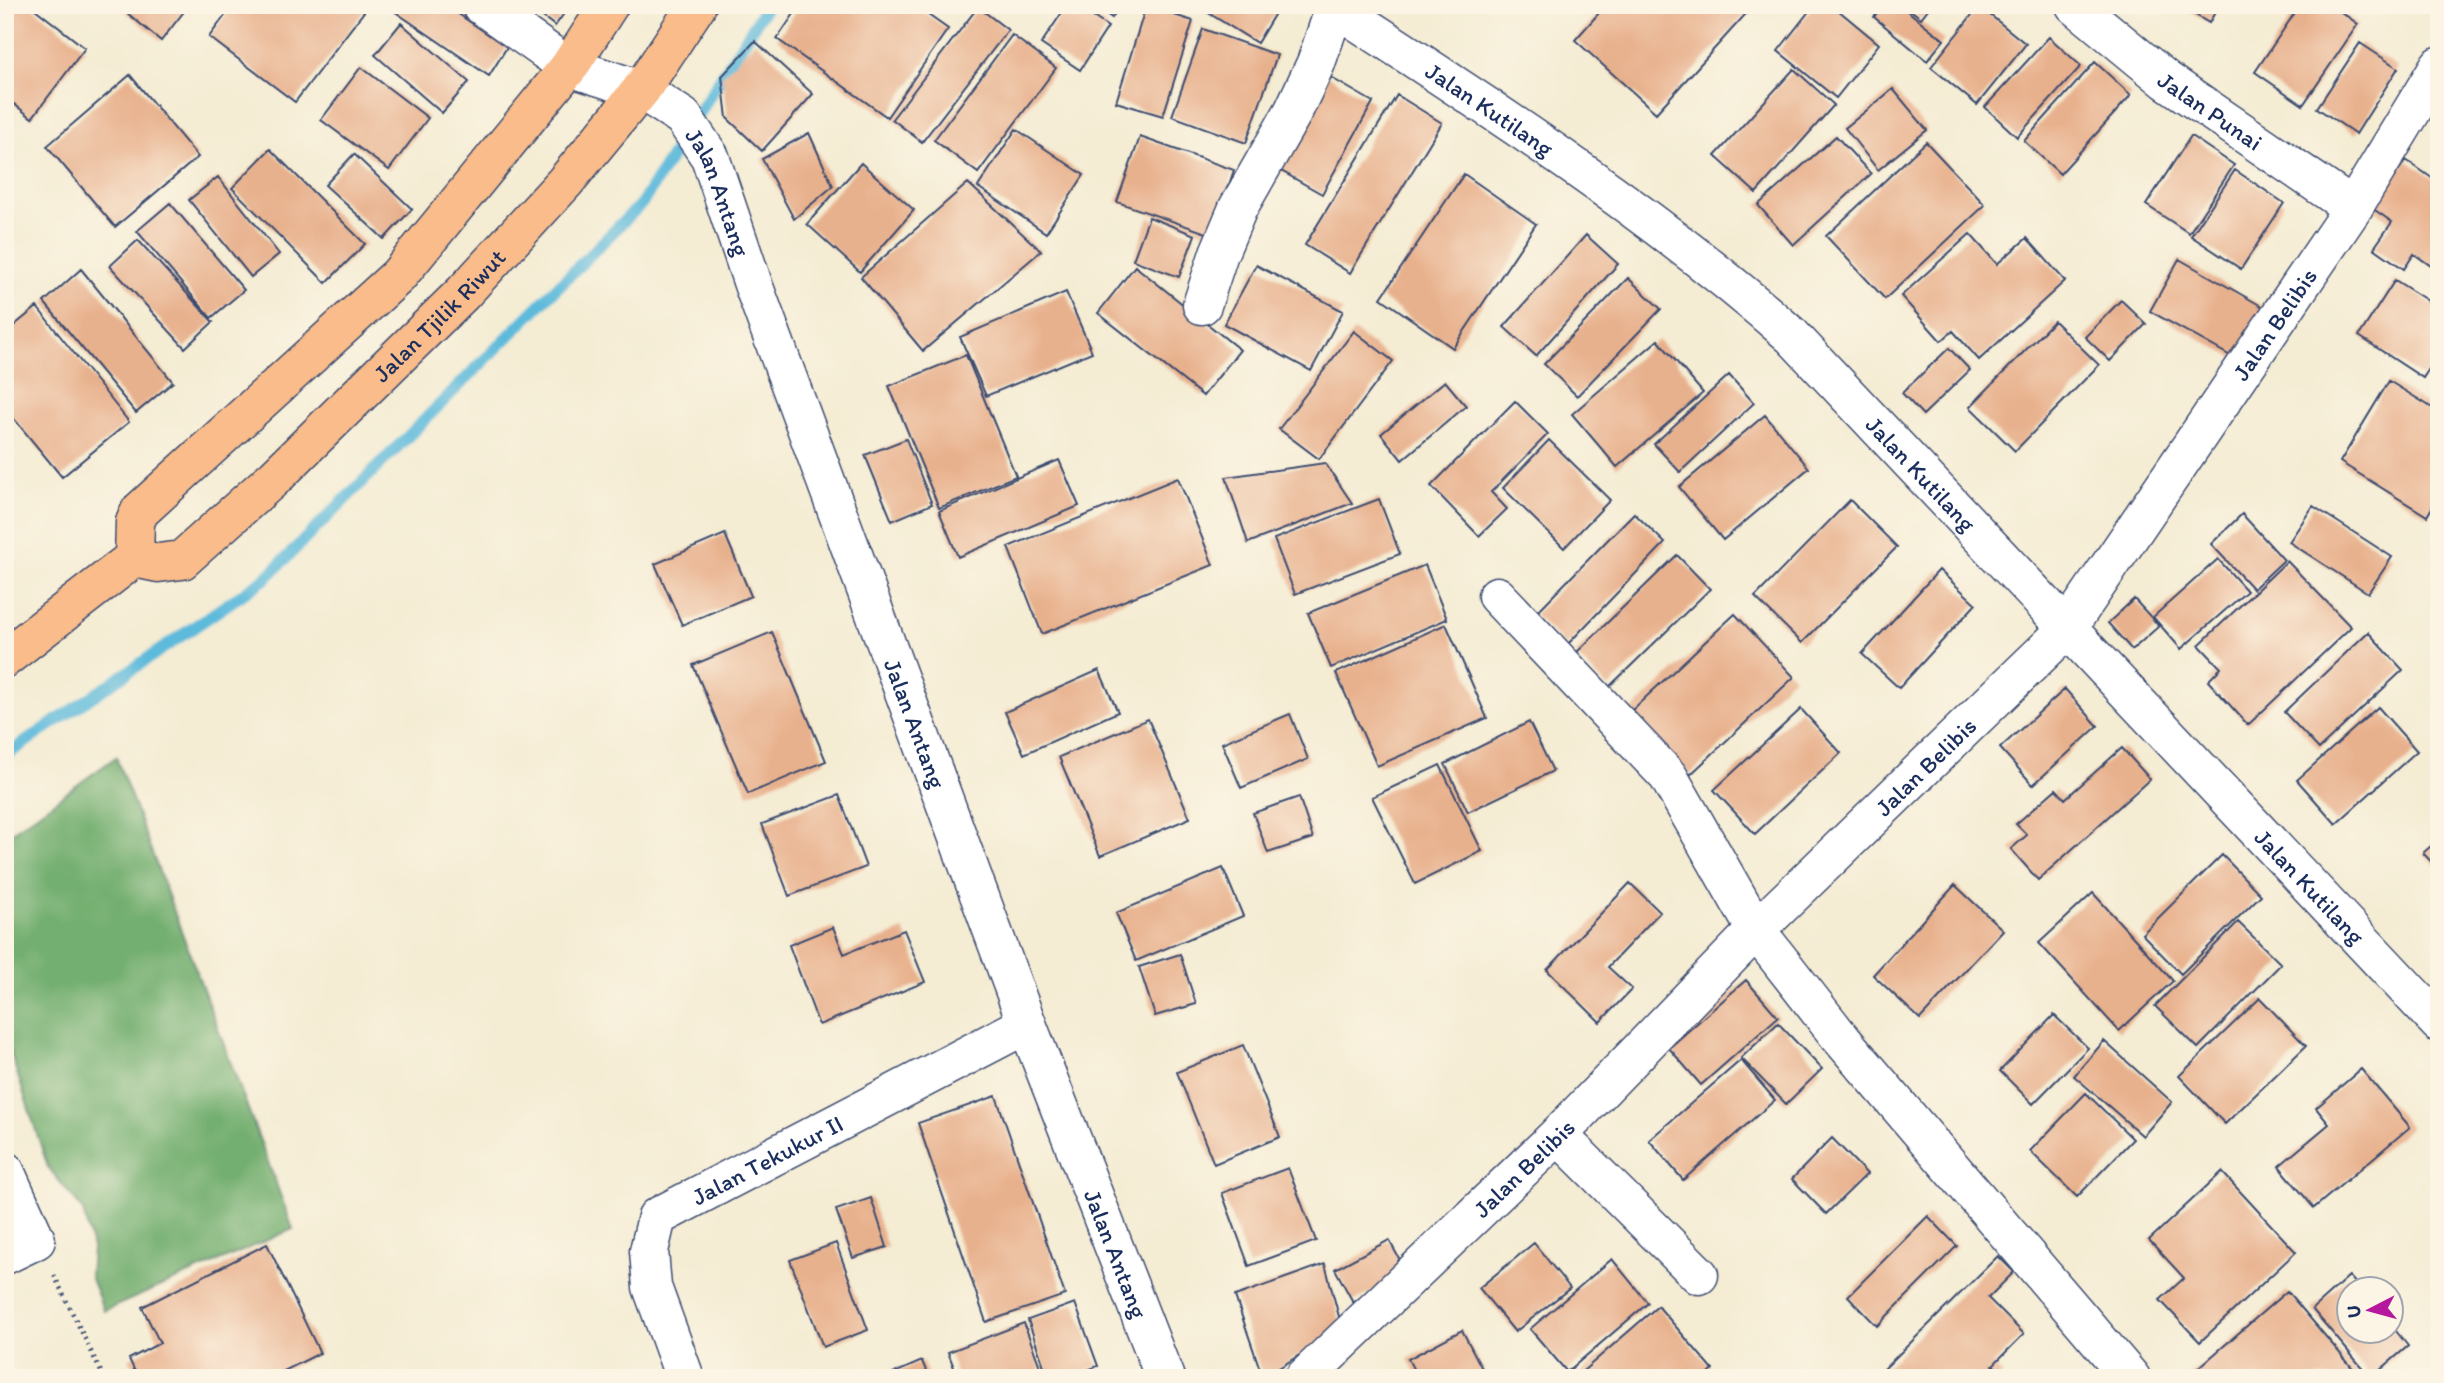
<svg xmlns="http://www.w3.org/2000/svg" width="2444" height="1383" viewBox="0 0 2444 1383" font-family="Itim,sans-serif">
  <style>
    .forest { fill: #73af6f; stroke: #476f66; stroke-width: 2 }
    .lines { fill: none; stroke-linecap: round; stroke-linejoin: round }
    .stream { stroke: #5dbadb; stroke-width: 12 }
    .building { fill: #e8b18d }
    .minor-casing { stroke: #3c4b70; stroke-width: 41 }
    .highway-casing { stroke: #3c4b70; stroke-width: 41 }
    .path { stroke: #3c4b70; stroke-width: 4.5; stroke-dasharray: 2 5; stroke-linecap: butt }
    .minor { stroke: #fff; stroke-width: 38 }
    .highway { stroke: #f9bc8a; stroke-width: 38 }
    .labels { text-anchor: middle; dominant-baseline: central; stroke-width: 7; stroke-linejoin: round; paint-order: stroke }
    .street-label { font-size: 24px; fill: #1b2f5e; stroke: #fcf5e5 }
  </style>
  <rect width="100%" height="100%" fill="#fcf5e5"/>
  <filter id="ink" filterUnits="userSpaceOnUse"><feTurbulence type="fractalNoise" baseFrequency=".0143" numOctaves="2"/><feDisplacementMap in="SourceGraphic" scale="14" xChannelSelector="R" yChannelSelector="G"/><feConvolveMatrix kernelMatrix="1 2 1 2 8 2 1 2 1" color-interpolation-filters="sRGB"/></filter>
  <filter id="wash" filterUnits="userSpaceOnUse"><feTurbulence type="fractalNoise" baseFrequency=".00686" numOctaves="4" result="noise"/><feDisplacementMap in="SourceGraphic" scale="28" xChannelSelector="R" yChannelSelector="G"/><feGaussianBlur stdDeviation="1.57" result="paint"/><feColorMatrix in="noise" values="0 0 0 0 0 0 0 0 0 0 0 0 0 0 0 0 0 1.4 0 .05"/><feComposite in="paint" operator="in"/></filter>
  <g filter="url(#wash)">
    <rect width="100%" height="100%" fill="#f4ecd3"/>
    <path class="forest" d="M 116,757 L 293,1229 L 104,1311 L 90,1276 L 92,1248 L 83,1210 L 48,1167 L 5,1036 L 5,837 Z"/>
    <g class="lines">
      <path class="stream" d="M 5,756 L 266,578 L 642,203 L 767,5"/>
    </g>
    <g id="blocks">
      <path class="building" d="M 17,5 L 30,5 L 85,48 L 32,118 L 5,97 L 5,21 Z
        M 131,5 L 189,5 L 161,41 L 126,12 Z
        M 233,5 L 369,5 L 295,102 L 209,37 Z
        M 398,5 L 445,5 L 507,47 L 489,76 L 394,11 Z
        M 527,5 L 570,5 L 555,26 Z
        M 800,5 L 914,5 L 948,29 L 887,117 L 777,39 Z
        M 1067,5 L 1076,5 L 1108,27 L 1080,70 L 1041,44 Z
        M 1093,5 L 1120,5 L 1112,18 Z
        M 1201,5 L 1280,5 L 1257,43 L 1199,7 Z
        M 1606,5 L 1754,5 L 1656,113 L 1575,40 Z
        M 1814,5 L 1832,5 L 1879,44 L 1836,98 L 1778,51 Z
        M 1883,5 L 1900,5 L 1944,40 L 1927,61 L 1874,17 Z
        M 1904,5 L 1931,5 L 1921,18 Z
        M 2179,5 L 2219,5 L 2209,23 Z
        M 2300,5 L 2331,5 L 2358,24 L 2303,105 L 2255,72 Z
        M 1146,6 L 1193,21 L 1163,116 L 1116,102 Z
        M 1979,6 L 2026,44 L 1977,105 L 1931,67 Z
        M 978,7 L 1008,30 L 922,142 L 892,119 Z
        M 401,23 L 469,82 L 442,113 L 375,55 Z
        M 1203,29 L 1277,55 L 1246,143 L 1172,116 Z
        M 1012,35 L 1056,68 L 978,173 L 934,140 Z
        M 2049,37 L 2081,66 L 2017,137 L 1985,107 Z
        M 755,41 L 813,94 L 762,151 L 727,118 L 722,76 Z
        M 2360,43 L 2398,68 L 2356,134 L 2317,108 Z
        M 2095,62 L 2131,95 L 2060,174 L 2024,141 Z
        M 361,67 L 428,118 L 389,170 L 321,120 Z
        M 1794,69 L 1834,105 L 1756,193 L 1715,156 Z
        M 130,75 L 198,157 L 115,227 L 47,146 Z
        M 1328,76 L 1373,102 L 1322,194 L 1276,168 Z
        M 1893,89 L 1927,130 L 1878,170 L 1845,128 Z
        M 1397,95 L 1442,123 L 1350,273 L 1305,245 Z
        M 1016,129 L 1084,175 L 1046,233 L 978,187 Z
        M 809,133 L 833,186 L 794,219 L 762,159 Z
        M 1836,136 L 1871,174 L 1793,245 L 1758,205 Z
        M 2191,136 L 2234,165 L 2189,233 L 2146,205 Z
        M 1140,137 L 1234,170 L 1212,235 L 1117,202 Z
        M 1926,142 L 1985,205 L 1885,299 L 1826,236 Z
        M 270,149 L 365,244 L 326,283 L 232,188 Z
        M 354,154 L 412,209 L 384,239 L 325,185 Z
        M 2406,160 L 2439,183 L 2439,261 L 2434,268 L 2414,254 L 2404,269 L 2374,248 L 2392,222 L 2372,208 Z
        M 861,163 L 914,210 L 860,272 L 807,224 Z
        M 2235,170 L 2284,203 L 2241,269 L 2191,236 Z
        M 1464,174 L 1536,224 L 1453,348 L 1381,298 Z
        M 218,177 L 279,254 L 251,277 L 189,200 Z
        M 968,183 L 1041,251 L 923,351 L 861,277 Z
        M 170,203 L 244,290 L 211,318 L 137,231 Z
        M 1149,217 L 1195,235 L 1179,277 L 1133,260 Z
        M 1970,234 L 1997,264 L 2027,238 L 2065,281 L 1979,360 L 1953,331 L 1941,341 L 1901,296 Z
        M 1586,235 L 1618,264 L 1536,356 L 1504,327 Z
        M 138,240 L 213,322 L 185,348 L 110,266 Z
        M 2179,259 L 2265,308 L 2236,359 L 2150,311 Z
        M 1256,265 L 1343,311 L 1311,371 L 1224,324 Z
        M 1135,266 L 1240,350 L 1203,396 L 1098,313 Z
        M 81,269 L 173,382 L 136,413 L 44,302 Z
        M 1628,278 L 1661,309 L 1577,396 L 1544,364 Z
        M 2395,280 L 2439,308 L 2439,353 L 2423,378 L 2359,336 Z
        M 1066,292 L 1092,352 L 986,396 L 960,337 Z
        M 2121,300 L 2146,324 L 2110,361 L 2085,337 Z
        M 37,307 L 129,422 L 62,477 L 5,408 L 5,333 Z
        M 2054,321 L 2099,365 L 2015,451 L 1970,407 Z
        M 1354,331 L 1393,361 L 1319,459 L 1279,429 Z
        M 1658,340 L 1703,393 L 1617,467 L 1572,414 Z
        M 1949,348 L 1970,370 L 1923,415 L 1902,393 Z
        M 966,355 L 1016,476 L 939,508 L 889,386 Z
        M 1729,375 L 1754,403 L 1680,472 L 1654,444 Z
        M 1445,381 L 1466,406 L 1402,460 L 1381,434 Z
        M 2389,381 L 2439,412 L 2439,496 L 2427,516 L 2340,462 Z
        M 1515,401 L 1548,434 L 1491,492 L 1507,509 L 1479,536 L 1431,486 Z
        M 1765,415 L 1809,468 L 1723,540 L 1679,487 Z
        M 906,439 L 932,504 L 892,521 L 865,455 Z
        M 1549,440 L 1610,500 L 1564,548 L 1503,488 Z
        M 1059,460 L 1079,506 L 958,557 L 939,511 Z
        M 1325,463 L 1352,503 L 1248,543 L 1226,477 Z
        M 1178,478 L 1213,565 L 1042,634 L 1008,547 Z
        M 1379,499 L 1400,554 L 1295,594 L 1274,539 Z
        M 1850,500 L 1897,547 L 1802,643 L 1755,597 Z
        M 2313,506 L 2392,557 L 2368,593 L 2289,542 Z
        M 1634,513 L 1665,543 L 1566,646 L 1534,615 Z
        M 2242,514 L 2284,560 L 2253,589 L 2211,544 Z
        M 725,534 L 751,596 L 682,625 L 655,564 Z
        M 1677,555 L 1710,589 L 1608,688 L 1575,654 Z
        M 2218,559 L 2247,591 L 2181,649 L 2153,617 Z
        M 2287,561 L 2351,627 L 2248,725 L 2208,681 L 2221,668 L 2199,645 Z
        M 1425,565 L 1447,619 L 1331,668 L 1308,613 Z
        M 1939,570 L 1976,604 L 1899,688 L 1862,654 Z
        M 2134,599 L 2159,626 L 2132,650 L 2108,623 Z
        M 1735,614 L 1794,677 L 1690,775 L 1631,711 Z
        M 1446,624 L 1487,718 L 1377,766 L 1336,673 Z
        M 772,632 L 826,761 L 748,794 L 693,665 Z
        M 2368,632 L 2403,670 L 2319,749 L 2284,712 Z
        M 1099,670 L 1118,712 L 1024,754 L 1005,712 Z
        M 2065,689 L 2098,726 L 2033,785 L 2000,748 Z
        M 2378,707 L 2417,751 L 2336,824 L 2297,780 Z
        M 1801,709 L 1841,753 L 1755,834 L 1714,790 Z
        M 1290,714 L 1308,759 L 1241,788 L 1222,743 Z
        M 1148,719 L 1190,818 L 1100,856 L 1059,757 Z
        M 1529,722 L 1553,771 L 1468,812 L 1445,764 Z
        M 2122,748 L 2150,779 L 2038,880 L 2011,849 L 2027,835 L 2016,824 L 2056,789 L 2065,799 Z
        M 1440,765 L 1482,851 L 1415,884 L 1372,797 Z
        M 839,795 L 866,867 L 789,896 L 762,824 Z
        M 1299,797 L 1313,838 L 1268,853 L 1253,813 Z
        M 2439,839 L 2439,870 L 2423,853 Z
        M 2222,855 L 2261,895 L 2181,974 L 2142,934 Z
        M 1223,868 L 1243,916 L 1136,961 L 1116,913 Z
        M 1630,883 L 1660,912 L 1608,967 L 1632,989 L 1600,1022 L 1547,970 Z
        M 1955,885 L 2003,930 L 1920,1019 L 1873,975 Z
        M 2093,893 L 2173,981 L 2119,1031 L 2039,943 Z
        M 2238,922 L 2281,964 L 2198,1048 L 2155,1006 Z
        M 833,927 L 844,954 L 904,930 L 925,982 L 819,1025 L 789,945 Z
        M 1180,954 L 1196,1004 L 1155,1016 L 1139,967 Z
        M 1746,980 L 1778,1017 L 1701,1085 L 1669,1048 Z
        M 2260,998 L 2306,1046 L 2225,1124 L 2179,1076 Z
        M 2054,1015 L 2088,1048 L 2033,1104 L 2000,1071 Z
        M 1778,1023 L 1822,1069 L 1786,1104 L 1741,1058 Z
        M 2104,1041 L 2172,1102 L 2143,1136 L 2074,1076 Z
        M 1243,1045 L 1280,1137 L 1214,1164 L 1177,1072 Z
        M 1741,1060 L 1775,1100 L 1683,1180 L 1649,1140 Z
        M 2361,1069 L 2410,1127 L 2314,1208 L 2279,1166 L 2329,1124 L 2316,1108 Z
        M 2086,1093 L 2133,1139 L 2077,1197 L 2030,1151 Z
        M 996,1096 L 1065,1295 L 986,1322 L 918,1123 Z
        M 1832,1138 L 1867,1174 L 1826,1214 L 1792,1179 Z
        M 1288,1168 L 1316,1241 L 1249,1266 L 1222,1193 Z
        M 2222,1172 L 2296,1252 L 2200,1342 L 2160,1300 L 2184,1278 L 2149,1240 Z
        M 871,1198 L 887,1247 L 853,1258 L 836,1210 Z
        M 1928,1216 L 1957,1246 L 1877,1326 L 1848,1296 Z
        M 1389,1240 L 1407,1273 L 1353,1302 L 1335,1269 Z
        M 836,1243 L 868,1330 L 823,1347 L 790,1260 Z
        M 1534,1243 L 1570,1288 L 1515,1332 L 1479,1288 Z
        M 267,1244 L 320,1353 L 270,1378 L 138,1378 L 129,1359 L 160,1343 L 142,1307 Z
        M 1998,1256 L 2014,1272 L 1988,1298 L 2024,1334 L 1993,1365 L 2002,1374 L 1998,1378 L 1881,1378 L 1885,1374 L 1882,1371 Z
        M 1612,1259 L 1648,1303 L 1567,1372 L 1530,1329 Z
        M 1325,1264 L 1342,1328 L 1263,1378 L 1235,1296 Z
        M 2349,1276 L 2360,1288 L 2350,1288 L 2350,1330 L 2392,1330 L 2392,1326 L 2408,1346 L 2371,1378 L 2312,1309 Z
        M 2287,1291 L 2361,1378 L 2187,1378 Z
        M 1075,1303 L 1098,1366 L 1066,1378 L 1048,1378 L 1028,1320 Z
        M 1658,1306 L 1713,1370 L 1705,1378 L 1575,1378 Z
        M 1024,1323 L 1044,1378 L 958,1378 L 948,1352 Z
        M 1462,1330 L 1487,1378 L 1418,1378 L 1408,1359 Z
        M 922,1361 L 929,1378 L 883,1378 Z"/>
    </g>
  </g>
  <g filter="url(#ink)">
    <use href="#blocks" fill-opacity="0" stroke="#3c4b70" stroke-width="2"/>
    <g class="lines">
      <defs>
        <g id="minor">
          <path id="s1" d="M 481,5 L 569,67 L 641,90 L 683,117 L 710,157 L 754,287 L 1027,1024 L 1165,1378"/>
          <path id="s2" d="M 1332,5 C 1491,108 1650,211 1792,336 L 2439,1023"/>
          <path id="s3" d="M 2075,5 L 2166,80 L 2353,208"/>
          <path d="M 1202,305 L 1219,253 L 1238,208 L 1293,112 L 1316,63 L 1335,7"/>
          <path d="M 1497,596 L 1668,776 L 1756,930 L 1838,1035 L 2131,1378"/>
          <path d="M 1558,1135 L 1699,1275"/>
          <path d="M 5,1171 L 36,1240 L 5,1255"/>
          <path id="s4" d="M 685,1378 L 652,1287 L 649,1251 L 657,1217 L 1027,1024"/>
          <path id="s5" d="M 1304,1378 L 1558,1135 L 1756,930 L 2066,630 L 2353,208 L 2439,66"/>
        </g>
        <g id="highway">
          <path d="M 134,558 L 135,522 L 140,511 L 398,276 L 569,67 L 609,5"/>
          <path id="s6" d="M 5,658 L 134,558 L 158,563 L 182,560 L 275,477 L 463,293 L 565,182 L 641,90 L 697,5"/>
        </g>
      </defs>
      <use href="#minor" class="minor-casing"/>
      <use href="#highway" class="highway-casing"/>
      <path class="path" d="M 54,1275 L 104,1378"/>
      <use href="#minor" class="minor"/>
      <use href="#highway" class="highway"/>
    </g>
  </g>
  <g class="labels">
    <g class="street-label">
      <text stroke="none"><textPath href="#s2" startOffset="189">Jalan Kutilang</textPath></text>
      <text stroke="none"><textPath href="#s3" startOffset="172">Jalan Punai</textPath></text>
      <text stroke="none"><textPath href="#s1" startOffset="317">Jalan Antang</textPath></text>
      <text stroke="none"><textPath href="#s6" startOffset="567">Jalan Tjilik Riwut</textPath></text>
      <text stroke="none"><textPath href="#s5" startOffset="1438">Jalan Belibis</textPath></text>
      <text stroke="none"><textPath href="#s2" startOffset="756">Jalan Kutilang</textPath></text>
      <text stroke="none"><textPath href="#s1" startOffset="884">Jalan Antang</textPath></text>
      <text stroke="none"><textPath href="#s5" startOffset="872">Jalan Belibis</textPath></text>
      <text stroke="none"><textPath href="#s2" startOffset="1323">Jalan Kutilang</textPath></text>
      <text stroke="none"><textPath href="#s4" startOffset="292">Jalan Tekukur II</textPath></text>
      <text stroke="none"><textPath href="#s5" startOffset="304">Jalan Belibis</textPath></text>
      <text stroke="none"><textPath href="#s1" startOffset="1451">Jalan Antang</textPath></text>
    </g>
  </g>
  <rect width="2444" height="1383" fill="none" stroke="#fcf5e5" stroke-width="28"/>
  <g transform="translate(2370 1310) rotate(264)"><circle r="33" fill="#fcf5e5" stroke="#a2a6af" stroke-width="2"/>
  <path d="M0-5L12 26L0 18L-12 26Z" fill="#b5179e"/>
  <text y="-10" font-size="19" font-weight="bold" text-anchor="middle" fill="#1b2f5e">U</text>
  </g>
</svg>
